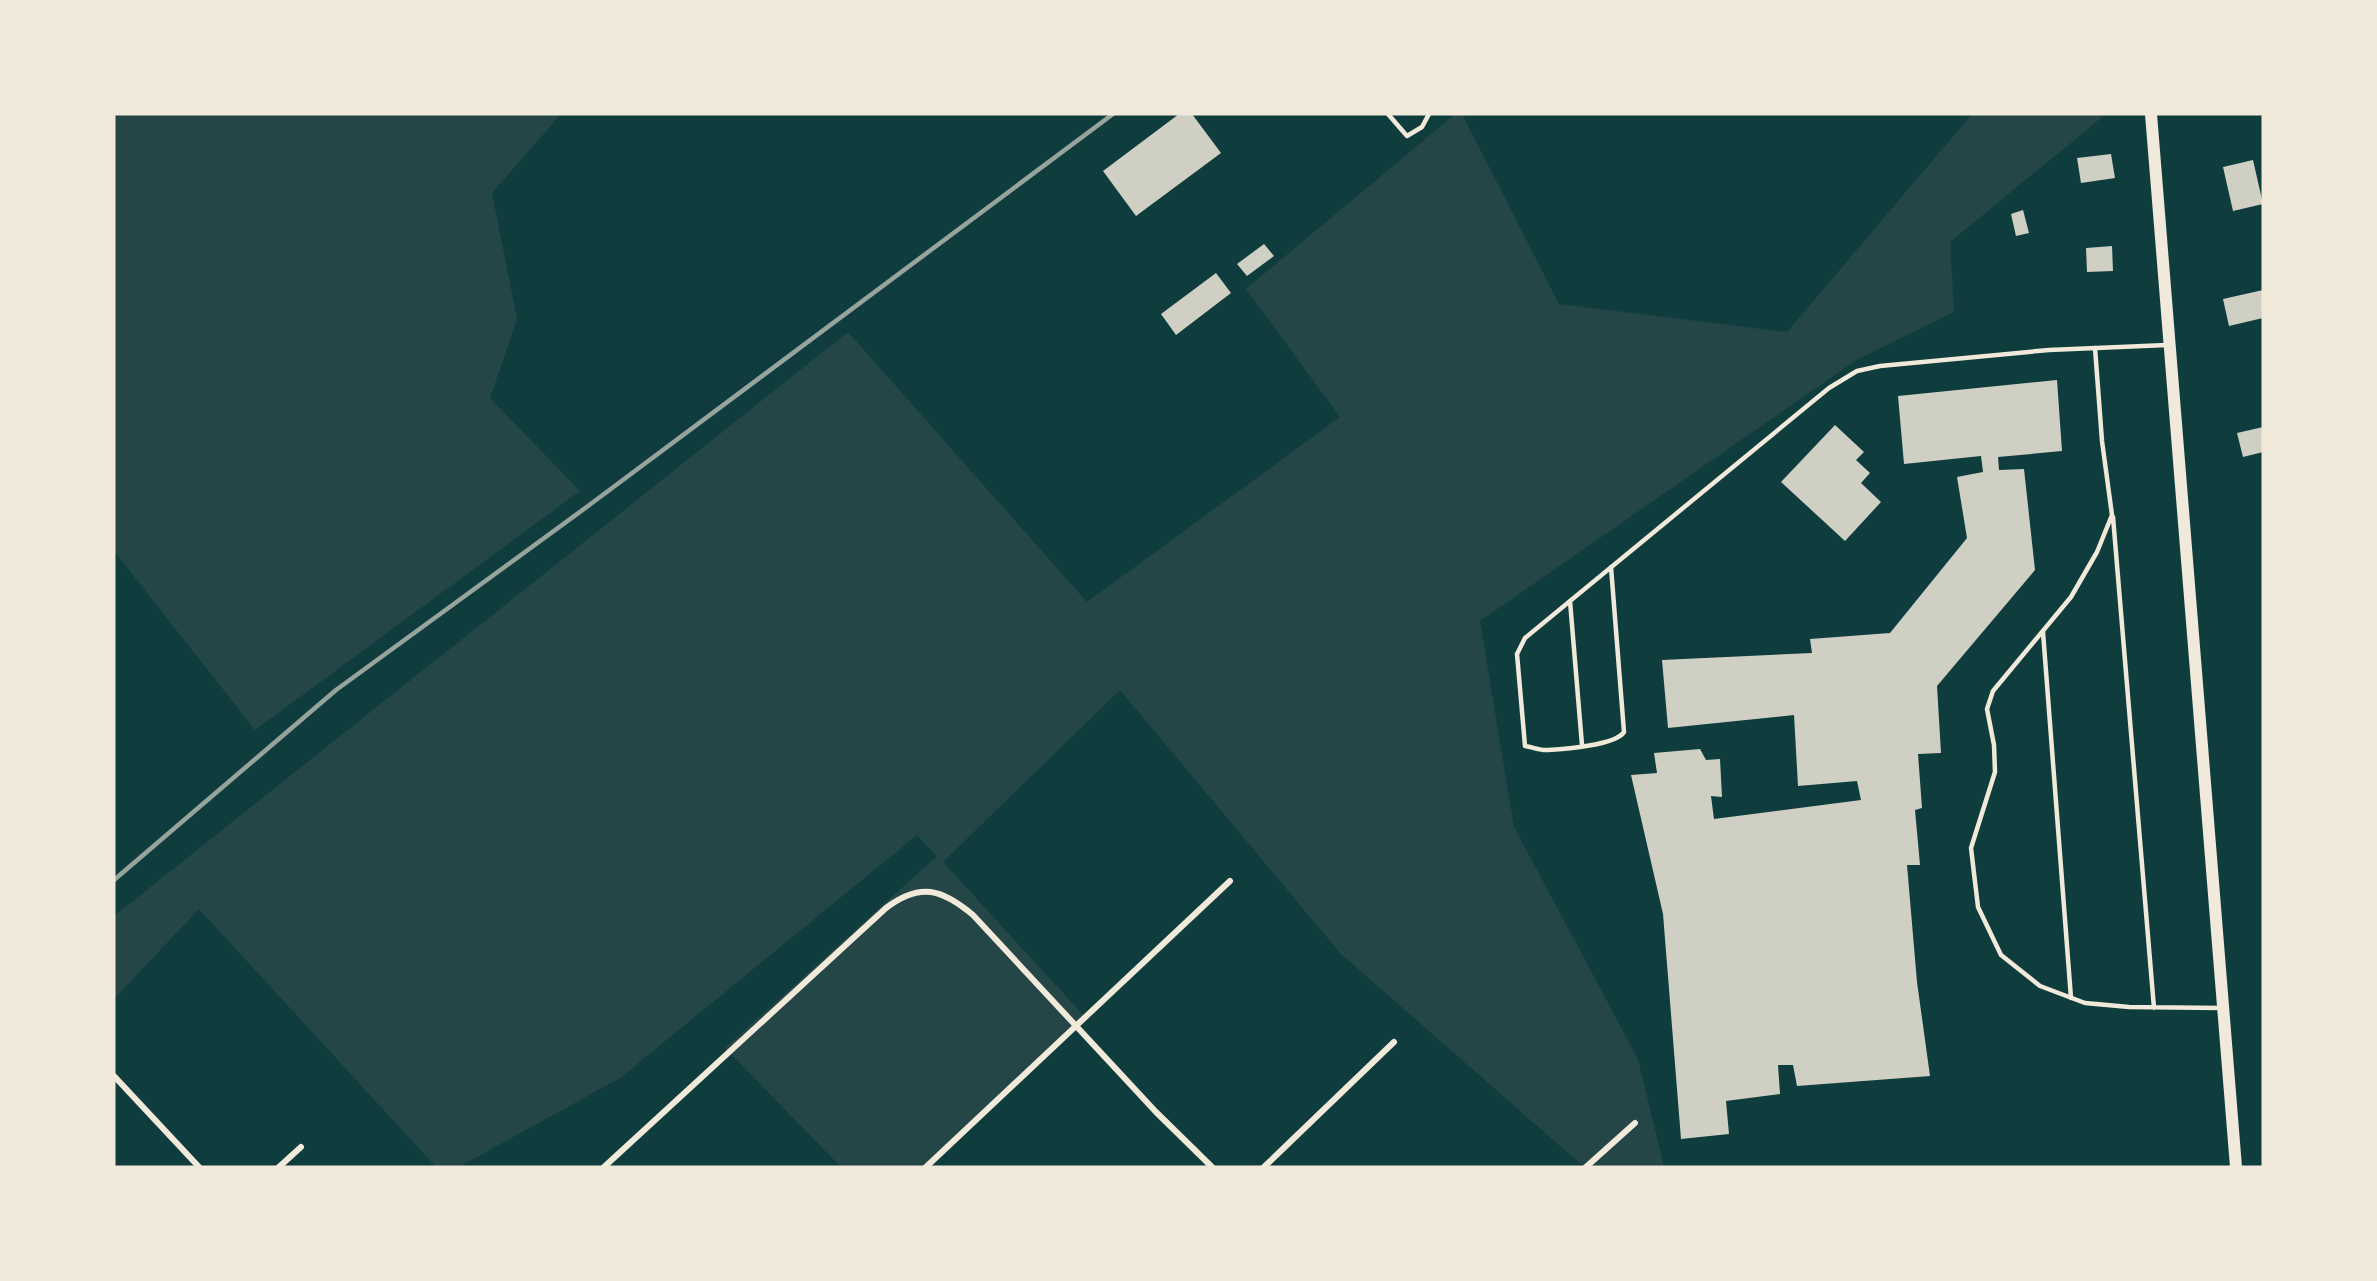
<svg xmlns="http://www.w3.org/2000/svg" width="2377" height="1281" viewBox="0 0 2377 1281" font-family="Georgia,serif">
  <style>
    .green { fill: #244646 }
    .building { fill: #cfcfc3 }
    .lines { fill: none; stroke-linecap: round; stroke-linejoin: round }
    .service { stroke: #f1e9da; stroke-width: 4.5 }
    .minor { stroke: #f1e9da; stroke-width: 6 }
    .secondary { stroke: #f1e9da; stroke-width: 12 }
    .rail { stroke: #97a49c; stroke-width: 4.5 }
  </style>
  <rect width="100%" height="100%" fill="#0f3d3e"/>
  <path class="green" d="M 114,114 L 561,114 L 492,193 L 517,319 L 490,398 L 580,491 L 255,730 L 114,551 Z
    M 1455,114 L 1462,114 L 1559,304 L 1787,332 L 1972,114 L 2106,114 L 1950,242 L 1954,312 L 1858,359 L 1480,621 L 1514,827 L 1638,1059 L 1664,1167 L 1584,1167 L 1341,954 L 1120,690 L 943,862 L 1086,1018 L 923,1167 L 841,1167 L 725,1048 L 937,856 L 917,835 L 620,1078 L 459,1167 L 436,1167 L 199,909 L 114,999 L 114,916 L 848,332 L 1087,602 L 1340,417 L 1246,289 Z"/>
  <path class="building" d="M 1179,114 L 1192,114 L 1221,153 L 1136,216 L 1103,171 Z
    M 2111,154 L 2115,178 L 2081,183 L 2077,158 Z
    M 2253,160 L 2263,204 L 2233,211 L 2223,167 Z
    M 2023,210 L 2029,233 L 2016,236 L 2011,214 Z
    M 1264,244 L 1274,256 L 1247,276 L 1237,264 Z
    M 2112,246 L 2113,271 L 2087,272 L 2086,248 Z
    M 1216,273 L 1231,293 L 1176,335 L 1161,314 Z
    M 2263,290 L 2263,318 L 2229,326 L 2223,299 Z
    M 2057,380 L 2062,451 L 1998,457 L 1999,470 L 2024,469 L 2035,570 L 1937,686 L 1941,753 L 1918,754 L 1922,808 L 1915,810 L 1920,865 L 1907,865 L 1917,982 L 1930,1076 L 1797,1086 L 1793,1065 L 1778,1065 L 1780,1094 L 1726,1101 L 1729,1134 L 1681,1139 L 1663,914 L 1631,775 L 1657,773 L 1654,753 L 1700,749 L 1706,760 L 1720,759 L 1722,797 L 1711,796 L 1714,819 L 1861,800 L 1857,781 L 1798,786 L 1794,715 L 1668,728 L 1662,660 L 1812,653 L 1810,639 L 1890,633 L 1967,538 L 1957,477 L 1983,472 L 1981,456 L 1904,464 L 1898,396 Z
    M 1835,425 L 1864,452 L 1856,460 L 1870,473 L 1861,483 L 1881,502 L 1845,541 L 1781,482 Z
    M 2263,427 L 2263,452 L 2243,457 L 2237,433 Z"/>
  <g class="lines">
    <path class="service" d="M 1388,114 L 1407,136 L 1422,127 L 1429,114
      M 2095,348 L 2102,441 L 2112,515 L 2097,552 L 2071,597 L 1993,691 L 1987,709 L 1994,745 L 1995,772 L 1971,848 L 1978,907 L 2001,955 L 2040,986 L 2085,1003 L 2129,1007 L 2222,1008
      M 2113,517 L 2154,1008
      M 1611,567 L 1624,732 C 1616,745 1565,749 1548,750 C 1541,751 1533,747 1525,746 L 1517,654 L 1525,638 L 1829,388 L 1857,371 L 1880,366 L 2049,350 L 2167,345
      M 1570,601 L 1582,745
      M 2043,632 L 2071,998"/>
    <path class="minor" d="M 114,1076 L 199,1167
      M 279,1167 L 301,1147
      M 604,1167 L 886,908 C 920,882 942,889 973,915 L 1156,1112 L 1212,1167
      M 926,1167 L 1230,881
      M 1264,1167 L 1394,1042
      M 1586,1167 L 1635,1123"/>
    <path class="secondary" d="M 2151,114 L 2236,1167"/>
    <path class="rail" d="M 114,880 L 336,690 L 588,506 L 1113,114"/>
  </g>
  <rect width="2377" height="1281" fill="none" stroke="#f1e9da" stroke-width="231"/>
</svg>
